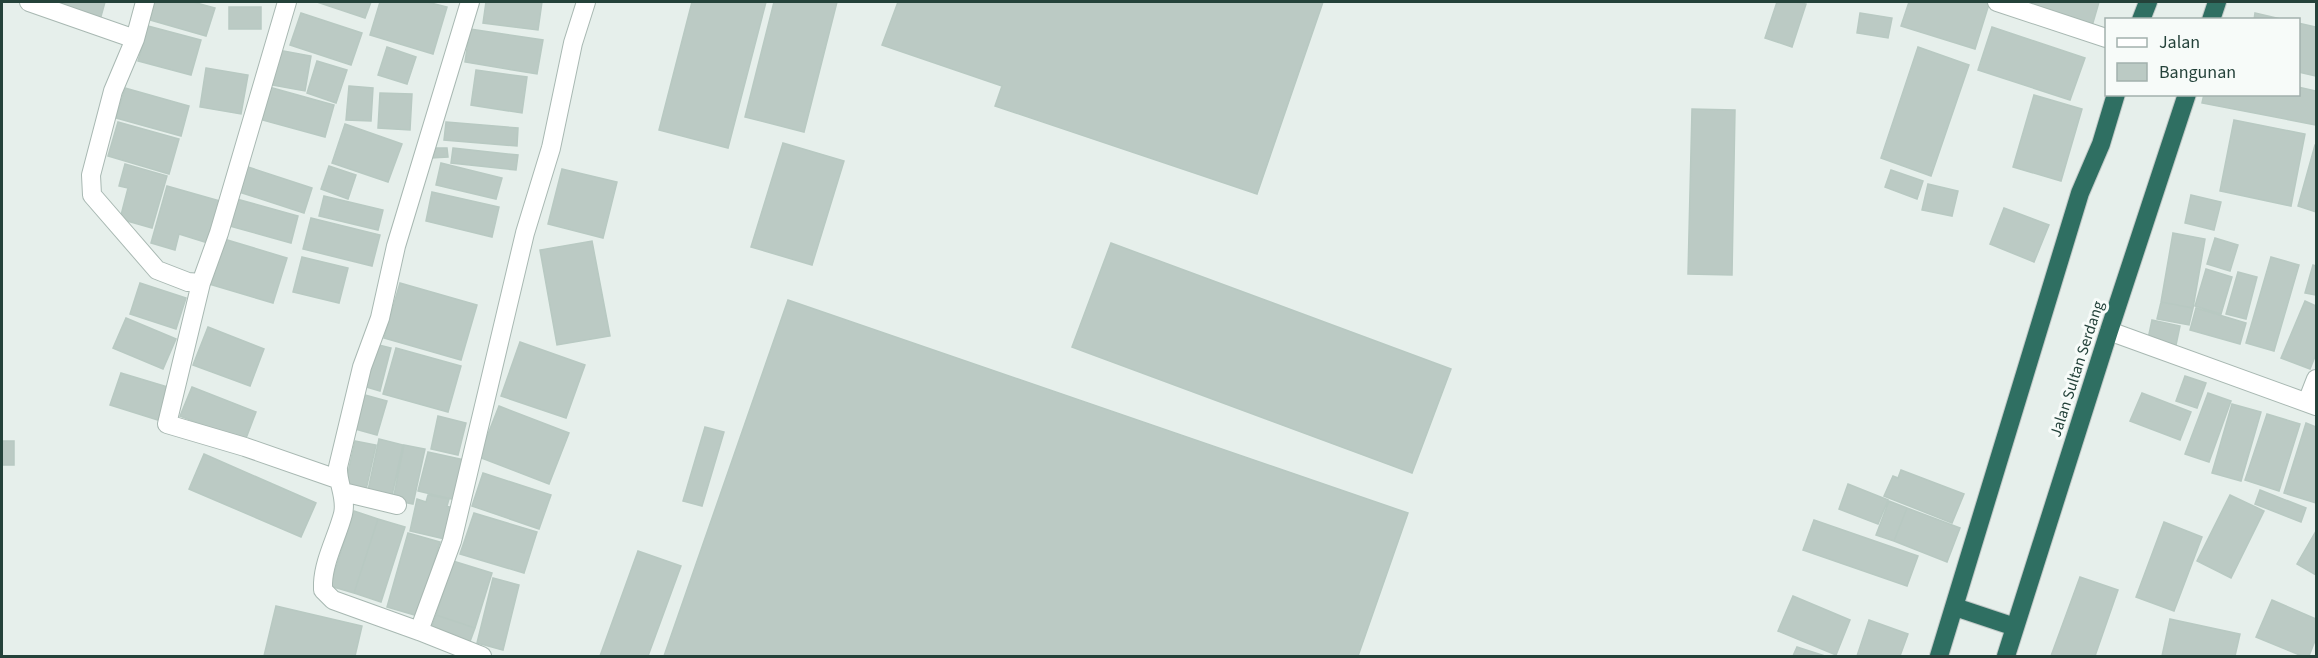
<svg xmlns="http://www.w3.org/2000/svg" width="2318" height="658" viewBox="0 0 2318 658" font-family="'Source Sans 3',sans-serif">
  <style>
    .building { fill: #bbcac4; stroke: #b8c9c2; stroke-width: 1.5 }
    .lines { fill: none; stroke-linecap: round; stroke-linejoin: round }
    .minor-casing { stroke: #a8b8b2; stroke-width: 20 }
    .highway-casing { stroke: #c2cac8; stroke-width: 20 }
    .minor { stroke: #fff; stroke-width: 18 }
    .highway { stroke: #2f6f62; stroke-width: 18 }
    .labels { text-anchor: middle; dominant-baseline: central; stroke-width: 6; stroke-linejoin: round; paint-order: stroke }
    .street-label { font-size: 16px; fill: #24423a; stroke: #f7fbf9 }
  </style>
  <rect width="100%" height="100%" fill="#e6efeb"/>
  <path class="building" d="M 60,2 L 105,2 L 100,20 L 58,8 Z
    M 155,2 L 193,2 L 215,8 L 206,36 L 150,20 Z
    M 317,2 L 371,2 L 365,18 Z
    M 380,2 L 427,2 L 447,7 L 433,54 L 370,35 Z
    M 486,2 L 542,2 L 538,30 L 483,23 Z
    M 692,2 L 766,2 L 728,148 L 659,130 Z
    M 774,2 L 837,2 L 804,132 L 745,117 Z
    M 898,2 L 1323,2 L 1257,194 L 995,106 L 1002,86 L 882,45 Z
    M 1777,2 L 1796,2 L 1806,4 L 1792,47 L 1765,38 Z
    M 1909,2 L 1979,2 L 1989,4 L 1975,49 L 1901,26 Z
    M 2000,2 L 2099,2 L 2092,26 Z
    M 229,7 L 261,7 L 261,29 L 229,29 Z
    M 301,13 L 362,33 L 351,65 L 290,45 Z
    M 1860,13 L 1892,18 L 1888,38 L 1857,33 Z
    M 2255,13 L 2285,20 L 2254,20 Z
    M 2298,23 L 2316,27 L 2316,76 L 2298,72 Z
    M 148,26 L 201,40 L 191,75 L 138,61 Z
    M 1992,27 L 2085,58 L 2070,100 L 1978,70 Z
    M 470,29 L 543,40 L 537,74 L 465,62 Z
    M 387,47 L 416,57 L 407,84 L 378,75 Z
    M 1918,47 L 1969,65 L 1931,176 L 1881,158 Z
    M 278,50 L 311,56 L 305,91 L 272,85 Z
    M 317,61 L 347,70 L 336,103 L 307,93 Z
    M 206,68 L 248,75 L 241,114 L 200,107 Z
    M 476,70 L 527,77 L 522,113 L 471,105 Z
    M 349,86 L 373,88 L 371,121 L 346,120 Z
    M 269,87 L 334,105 L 325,137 L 259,119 Z
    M 2298,87 L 2316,91 L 2316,125 L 2202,103 L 2204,94 L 2298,94 Z
    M 125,88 L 189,106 L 181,136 L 116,118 Z
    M 380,93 L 412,94 L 410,130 L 378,128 Z
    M 2034,95 L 2082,109 L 2061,181 L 2013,167 Z
    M 1692,109 L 1735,110 L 1732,275 L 1688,274 Z
    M 2234,120 L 2305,134 L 2291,206 L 2220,191 Z
    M 118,122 L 179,139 L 169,174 L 108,156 Z
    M 446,122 L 518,128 L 517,146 L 444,140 Z
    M 345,124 L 402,144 L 388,182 L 332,163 Z
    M 783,143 L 844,161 L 812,265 L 751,247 Z
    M 2315,145 L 2316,145 L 2316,212 L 2298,206 Z
    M 431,148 L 447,148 L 448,157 L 431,158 Z
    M 453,148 L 518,155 L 516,170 L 451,163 Z
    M 441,163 L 502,178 L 496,199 L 436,185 Z
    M 125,164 L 167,176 L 152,228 L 120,219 L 128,188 L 119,186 Z
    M 245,166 L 312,188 L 304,213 L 236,191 Z
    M 329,166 L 356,175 L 348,199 L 321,189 Z
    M 562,169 L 617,182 L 603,238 L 548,224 Z
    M 1891,170 L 1923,181 L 1917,199 L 1885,187 Z
    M 1928,184 L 1958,191 L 1952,216 L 1922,210 Z
    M 167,186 L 220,201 L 208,243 L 179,234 L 175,250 L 151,243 Z
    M 432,192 L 499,207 L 492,237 L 426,221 Z
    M 2191,195 L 2221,202 L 2214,230 L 2185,223 Z
    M 324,196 L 383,210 L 378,230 L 319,216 Z
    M 233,198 L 298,216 L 291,243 L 226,225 Z
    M 2004,208 L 2049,225 L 2034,262 L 1990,244 Z
    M 311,218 L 380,235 L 372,266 L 303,249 Z
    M 2173,233 L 2205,239 L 2193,308 L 2161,302 Z
    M 2215,238 L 2238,245 L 2230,271 L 2207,264 Z
    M 224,239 L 287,258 L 273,303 L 209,284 Z
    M 592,241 L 610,336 L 557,345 L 540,250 Z
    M 1111,243 L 1451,369 L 1412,473 L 1072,347 Z
    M 302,257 L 348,268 L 339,303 L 293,292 Z
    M 2271,257 L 2299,265 L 2274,351 L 2246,343 Z
    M 2313,265 L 2316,266 L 2316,295 L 2305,293 Z
    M 2206,269 L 2232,277 L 2221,314 L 2195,306 Z
    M 2238,272 L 2257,277 L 2246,319 L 2226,314 Z
    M 140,283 L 186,298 L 176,329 L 130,314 Z
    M 400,283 L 477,305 L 461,360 L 384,338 Z
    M 788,300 L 1408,513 L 1358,656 L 664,656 Z
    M 2305,301 L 2316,306 L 2316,354 L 2310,369 L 2281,358 Z
    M 2161,302 L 2193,308 L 2189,325 L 2157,319 Z
    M 2196,308 L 2246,323 L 2240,344 L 2190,330 Z
    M 126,318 L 176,339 L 163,369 L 113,348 Z
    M 2152,320 L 2180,326 L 2176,345 L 2148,339 Z
    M 208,327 L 264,349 L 250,386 L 193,365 Z
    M 520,342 L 585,365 L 566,418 L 501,396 Z
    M 375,344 L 391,348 L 380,391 L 363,386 Z
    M 396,348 L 461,366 L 448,412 L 383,394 Z
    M 121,373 L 171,388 L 161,421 L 110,405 Z
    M 2185,376 L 2206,383 L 2197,408 L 2176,401 Z
    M 192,387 L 256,412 L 245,441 L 180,416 Z
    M 2142,393 L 2191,412 L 2180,440 L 2130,421 Z
    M 2208,393 L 2231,401 L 2209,462 L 2185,454 Z
    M 365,395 L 387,401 L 377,435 L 355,429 Z
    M 2232,404 L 2261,412 L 2241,481 L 2212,473 Z
    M 499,406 L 569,433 L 549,484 L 479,457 Z
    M 2267,414 L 2300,424 L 2279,491 L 2245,480 Z
    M 438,416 L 466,423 L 458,455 L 431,449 Z
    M 2306,423 L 2316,427 L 2316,503 L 2284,493 Z
    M 705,427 L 724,432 L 702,506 L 683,501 Z
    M 379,439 L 403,445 L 391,500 L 367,495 Z
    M 2,441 L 14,441 L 14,465 L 2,465 Z
    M 355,441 L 376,445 L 366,490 L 345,486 Z
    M 404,445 L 425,449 L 413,504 L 393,500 Z
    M 428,452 L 465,460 L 456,500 L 418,491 Z
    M 204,454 L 316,503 L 301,537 L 189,489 Z
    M 1901,470 L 1964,494 L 1952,523 L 1884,496 L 1893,476 L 1898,478 Z
    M 483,473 L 551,495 L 539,529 L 472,506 Z
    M 1848,484 L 1888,500 L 1878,524 L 1839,509 Z
    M 2260,490 L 2306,508 L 2301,522 L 2255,504 Z
    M 428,495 L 449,499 L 447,506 L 452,508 L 445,539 L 410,531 L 417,499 L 426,502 Z
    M 2230,495 L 2264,511 L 2231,578 L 2197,561 Z
    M 1889,501 L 1907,508 L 1894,541 L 1876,535 Z
    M 1907,508 L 1960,528 L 1947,562 L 1894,541 Z
    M 354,511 L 378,519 L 354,593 L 330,586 Z
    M 474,513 L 537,532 L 524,573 L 460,554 Z
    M 378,519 L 405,527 L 381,602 L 354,593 Z
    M 1814,520 L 1918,556 L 1907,586 L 1803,550 Z
    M 2164,522 L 2202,537 L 2174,611 L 2136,597 Z
    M 2316,531 L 2316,575 L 2297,564 Z
    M 408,533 L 440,542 L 418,616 L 387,607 Z
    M 638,551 L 681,566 L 648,656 L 600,656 Z
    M 453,561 L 492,573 L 475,628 L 436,615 Z
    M 2080,577 L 2118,590 L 2095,656 L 2051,656 Z
    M 493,578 L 519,585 L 503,650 L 477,643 Z
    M 1793,596 L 1850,620 L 1836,655 L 1778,631 Z
    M 2272,600 L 2316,619 L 2316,638 L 2309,656 L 2302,656 L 2256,637 Z
    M 276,606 L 362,626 L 355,656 L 264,656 Z
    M 436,615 L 475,628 L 468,647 L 429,634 Z
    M 2170,619 L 2240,634 L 2235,656 L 2162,656 Z
    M 1869,620 L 1908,634 L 1900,656 L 1857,656 Z
    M 1797,647 L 1825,656 L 1793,656 Z"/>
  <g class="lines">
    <defs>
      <path id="minor" d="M 29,2 L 135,39
        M 145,2 L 135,39 L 113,91 L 91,175 L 92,195 L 157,270 L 188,282 L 201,283
        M 287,2 L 219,233 L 201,283 L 167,424 L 245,447 L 337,479
        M 470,2 L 396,246 L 380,318 L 362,367 L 338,467 C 337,483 347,497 343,514 C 337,537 324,560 323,583 L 323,590 L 333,600 L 419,631 L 482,656
        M 1997,2 L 2106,38
        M 2109,331 L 2316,406
        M 2307,402 L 2316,379
        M 343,492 L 397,505
        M 419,631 L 452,541 L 525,233 L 551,148 L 573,43 L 586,2"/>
      <path id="highway" d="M 2141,20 L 2148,2
        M 2211,20 L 2217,2
        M 1955,607 L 2015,627
        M 1939,656 L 2080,193 L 2101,144 L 2116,94
        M 2006,656 L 2109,331 L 2187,94"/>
    </defs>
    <use href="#minor" class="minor-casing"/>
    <use href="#highway" class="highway-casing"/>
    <use href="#minor" class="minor"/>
    <use href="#highway" class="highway"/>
  </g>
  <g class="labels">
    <g class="street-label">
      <text transform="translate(2077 369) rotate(-72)">Jalan Sultan Serdang</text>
    </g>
  </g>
  <rect width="2318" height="658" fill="none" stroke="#24423a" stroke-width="6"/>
  <rect x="2105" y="18" width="195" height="78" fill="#f7fbf9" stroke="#a3b1ad" stroke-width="1.5"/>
  <rect x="2117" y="38" width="30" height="9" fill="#ffffff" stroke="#a3b1ad" stroke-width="1.5"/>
  <text x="2159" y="48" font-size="18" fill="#24423a">Jalan</text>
  <rect x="2117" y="63" width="30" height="18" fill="#bbcac4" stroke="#a3b1ad" stroke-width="1.5"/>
  <text x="2159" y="78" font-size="18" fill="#24423a">Bangunan</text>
</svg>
